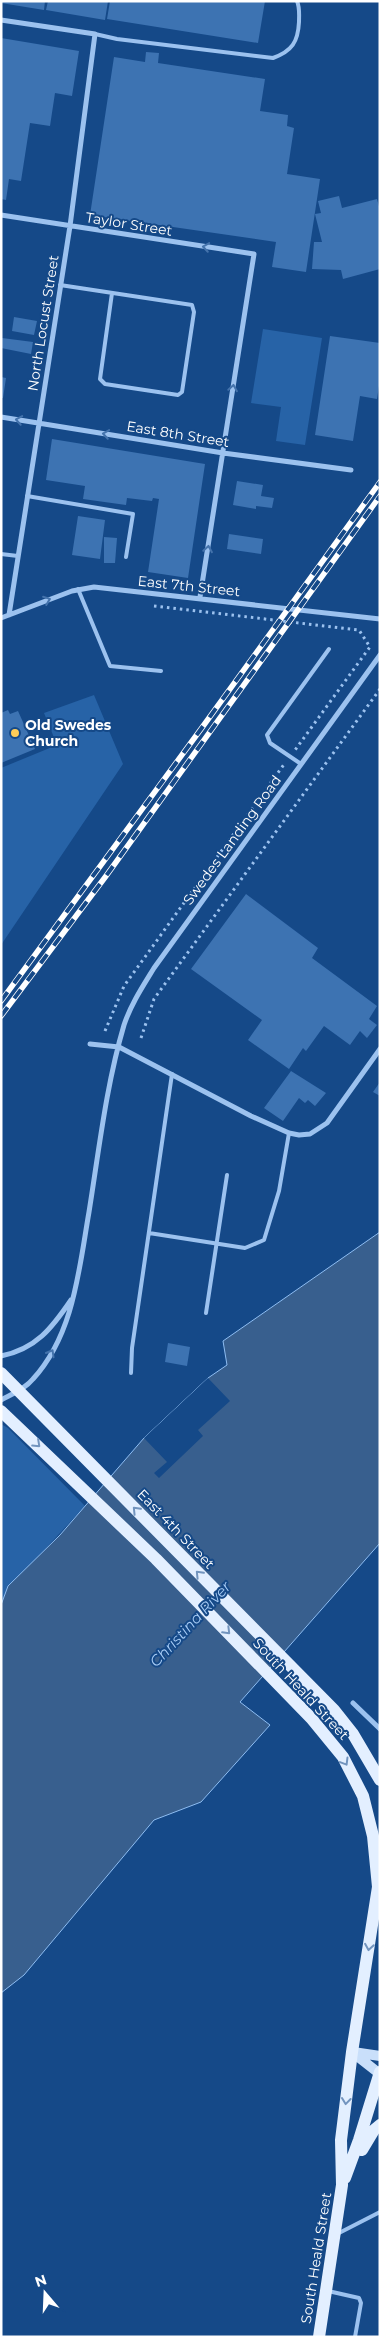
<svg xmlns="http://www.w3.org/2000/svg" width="381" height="2338" viewBox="0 0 381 2338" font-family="Montserrat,sans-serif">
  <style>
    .green { fill: #2763a7 }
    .water { fill: #385f8e; stroke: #8ebdf2 }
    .pier { fill: #154988 }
    .building { fill: #3d73b2 }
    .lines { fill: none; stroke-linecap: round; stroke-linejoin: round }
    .path { stroke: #9cc2ef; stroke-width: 3; stroke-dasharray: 2.5 4; stroke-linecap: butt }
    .lane { stroke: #9cc2ef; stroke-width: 4 }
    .street { stroke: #9cc2ef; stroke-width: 5 }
    .secondary { stroke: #c9dffa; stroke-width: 10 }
    .primary { stroke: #e3efff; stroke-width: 12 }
    .rail-casing { stroke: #fff; stroke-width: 5.5 }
    .rail { stroke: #154988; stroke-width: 4; stroke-dasharray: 11; stroke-linecap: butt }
    .oneway { stroke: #4473ac }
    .oneway2 { stroke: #7294be }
    .poi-dot { fill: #ffcd59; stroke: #154988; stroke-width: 2 }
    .labels { text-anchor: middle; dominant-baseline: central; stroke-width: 4; stroke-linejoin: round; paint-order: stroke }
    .street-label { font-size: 14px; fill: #fff; stroke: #154988 }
    .poi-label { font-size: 14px; font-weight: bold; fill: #fff; stroke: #154988; text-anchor: start }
    .water-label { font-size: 15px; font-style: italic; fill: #a7ccf6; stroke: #154988 }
  </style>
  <rect width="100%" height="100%" fill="#154988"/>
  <path class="green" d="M 263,329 L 322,338 L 305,445 L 276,441 L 281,407 L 251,403 Z
    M 94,695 L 123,764 L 1,945 L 1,768 L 57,745 L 44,713 Z
    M 1,1424 L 8,1428 L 85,1506 L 35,1560 L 1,1623 Z"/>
  <path class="water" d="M 380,1232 L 380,1543 L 240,1702 L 270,1725 L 201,1802 L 154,1820 L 24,1975 L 1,1993 L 1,1605 L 8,1586 L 60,1535 L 144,1438 L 208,1378 L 227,1365 L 223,1341 Z"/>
  <path class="pier" d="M 208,1378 L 230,1401 L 198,1430 L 203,1436 L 159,1478 L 154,1473 L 167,1462 L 144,1438 Z"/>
  <path class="building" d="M 1,1 L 45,1 L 44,10 L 1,3 Z
    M 48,1 L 108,1 L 105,20 L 46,10 Z
    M 110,1 L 265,1 L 258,43 L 107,19 Z
    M 1,38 L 79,51 L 72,96 L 55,93 L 50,126 L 30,123 L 21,181 L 9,179 L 6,200 L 1,199 Z
    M 146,52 L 159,53 L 158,63 L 265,79 L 260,111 L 288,115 L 287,126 L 294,128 L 287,174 L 320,179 L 306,272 L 272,267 L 276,242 L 90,215 L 114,57 L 145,62 Z
    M 339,196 L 342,208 L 377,199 L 380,210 L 380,269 L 343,279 L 341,270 L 312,269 L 314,242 L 322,242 L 315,214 L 321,213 L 318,201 Z
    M 14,317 L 37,321 L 34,335 L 12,331 Z
    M 330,336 L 380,343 L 380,379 L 377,399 L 360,396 L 353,441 L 315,435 Z
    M 2,338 L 33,342 L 31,354 L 1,348 Z
    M 1,377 L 6,378 L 3,398 L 1,398 Z
    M 52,439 L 205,464 L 188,578 L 148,572 L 159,499 L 153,498 L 152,501 L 127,498 L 126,505 L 83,499 L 85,486 L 46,480 Z
    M 237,481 L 263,485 L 261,496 L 274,498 L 272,508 L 256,506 L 256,509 L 233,505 Z
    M 78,516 L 105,520 L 100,559 L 72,555 Z
    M 229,534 L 263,539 L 261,554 L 227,549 Z
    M 104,537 L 117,538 L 115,563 L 104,563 Z
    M 8,710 L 10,714 L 18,711 L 35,749 L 1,763 L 1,713 Z
    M 246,894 L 318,948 L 312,958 L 377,1006 L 369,1019 L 377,1025 L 367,1038 L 360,1031 L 350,1045 L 324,1026 L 306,1051 L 303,1048 L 289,1069 L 248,1040 L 262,1020 L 191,969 Z
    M 291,1071 L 326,1093 L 315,1106 L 308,1100 L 305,1103 L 299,1098 L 283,1121 L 264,1108 Z
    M 380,1082 L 380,1096 L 373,1092 Z
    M 168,1343 L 190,1347 L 187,1366 L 165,1362 Z"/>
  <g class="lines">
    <path class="path" d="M 154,606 L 359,630 L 370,647 L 295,750
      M 105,1031 L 124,986 L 285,763
      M 141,1038 L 154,999 L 380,689"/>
    <path class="lane" d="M 95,34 L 117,39 L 273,58 C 292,51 298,42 299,22 C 299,15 300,8 297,1
      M 60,285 L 192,305 L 194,312 L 182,392 L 178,395 L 105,384 L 100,379 L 112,293
      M 27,496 L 133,514 L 126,557
      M 1,554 L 18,556
      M 78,589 L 110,666 L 161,671
      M 301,764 L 270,743 L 267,735 L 329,649
      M 149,1233 L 245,1248 L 264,1240 L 279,1191 L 289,1133
      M 206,1313 L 227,1175
      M 131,1373 L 132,1348 L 172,1074
      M 339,2233 L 380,2212
      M 328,2291 L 359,2298 L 361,2303 L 355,2337"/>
    <path class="street" d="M 1,20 L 95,34 L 70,226 L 9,615
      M 1,215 L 254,254 L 200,597
      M 1,417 L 223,453 L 351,470
      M 1,618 L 72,591 L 94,587 L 380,619
      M 90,1044 L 119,1047 L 251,1116 L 289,1133 L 299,1135 L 310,1134 L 327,1123 L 380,1049
      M 1,1356 C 36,1349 52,1328 71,1300
      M 1,1400 C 12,1394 25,1389 33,1379 C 74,1334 79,1269 89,1212 C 99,1150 106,1086 124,1025 C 131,1004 143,986 154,968 L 380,655
      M 353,1703 L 380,1729"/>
    <path class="secondary" d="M 352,2052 L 380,2074
      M 353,2052 L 380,2056"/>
    <path class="primary" d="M 1,1373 L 334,1710 L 353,1734 L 380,1780
      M 1,1411 L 156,1559 L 311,1718 L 343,1757 L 363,1796 L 373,1836 L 378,1887 L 352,2052 L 341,2140 L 342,2185 L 319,2337
      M 362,2150 L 374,2130 L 380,2125
      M 345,2178 L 359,2140 L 380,2072"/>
    <defs>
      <path id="rail" d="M 1,1001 L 201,729 L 380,482
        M 1,1016 L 106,876 L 380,496"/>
    </defs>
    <use href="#rail" class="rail-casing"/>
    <use href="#rail" class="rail"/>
  </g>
  <defs><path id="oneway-chevron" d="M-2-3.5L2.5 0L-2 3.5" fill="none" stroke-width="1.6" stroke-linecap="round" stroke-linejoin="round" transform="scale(1.25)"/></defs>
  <g class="oneway">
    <use href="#oneway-chevron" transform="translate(206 247) rotate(-171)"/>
    <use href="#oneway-chevron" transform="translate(233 388) rotate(-81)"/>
    <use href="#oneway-chevron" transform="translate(19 420) rotate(-170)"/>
    <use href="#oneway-chevron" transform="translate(106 434) rotate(-171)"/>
    <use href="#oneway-chevron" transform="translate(208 549) rotate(-81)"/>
    <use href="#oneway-chevron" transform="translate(47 600) rotate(-21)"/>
    <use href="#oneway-chevron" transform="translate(51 1353) rotate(-60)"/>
  </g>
  <g class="oneway2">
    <use href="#oneway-chevron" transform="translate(37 1444) rotate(43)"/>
    <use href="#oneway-chevron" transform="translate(136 1510) rotate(-134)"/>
    <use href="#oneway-chevron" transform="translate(199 1574) rotate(-134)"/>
    <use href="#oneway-chevron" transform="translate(227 1631) rotate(45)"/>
    <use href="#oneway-chevron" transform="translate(345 1762) rotate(59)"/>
    <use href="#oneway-chevron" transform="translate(369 1947) rotate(99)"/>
    <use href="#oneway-chevron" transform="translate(346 2101) rotate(97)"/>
  </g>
  <circle class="poi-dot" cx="15" cy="733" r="5"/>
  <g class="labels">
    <g class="street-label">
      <text transform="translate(129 224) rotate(9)">Taylor Street</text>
      <text transform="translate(43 323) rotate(-81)">North Locust Street</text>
      <text transform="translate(178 434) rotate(9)">East 8th Street</text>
      <text transform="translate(189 586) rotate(6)">East 7th Street</text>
      <text transform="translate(232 840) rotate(-54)">Swedes Landing Road</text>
      <text transform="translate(176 1529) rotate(46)">East 4th Street</text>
      <text transform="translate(301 1689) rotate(47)">South Heald Street</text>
      <text transform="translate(316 2258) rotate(-81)">South Heald Street</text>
    </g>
    <g class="poi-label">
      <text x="25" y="725">Old Swedes<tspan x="25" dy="16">Church</tspan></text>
    </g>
    <g class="water-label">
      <text transform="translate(190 1624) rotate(-47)">Christina River</text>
    </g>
  </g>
  <rect width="381" height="2338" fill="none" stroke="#ffffff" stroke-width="5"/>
  <g transform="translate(45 2293) rotate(341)" stroke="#154988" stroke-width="4" paint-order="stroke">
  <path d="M0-4L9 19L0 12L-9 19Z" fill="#ffffff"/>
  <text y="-8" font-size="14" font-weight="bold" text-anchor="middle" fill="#ffffff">N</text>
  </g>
</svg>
